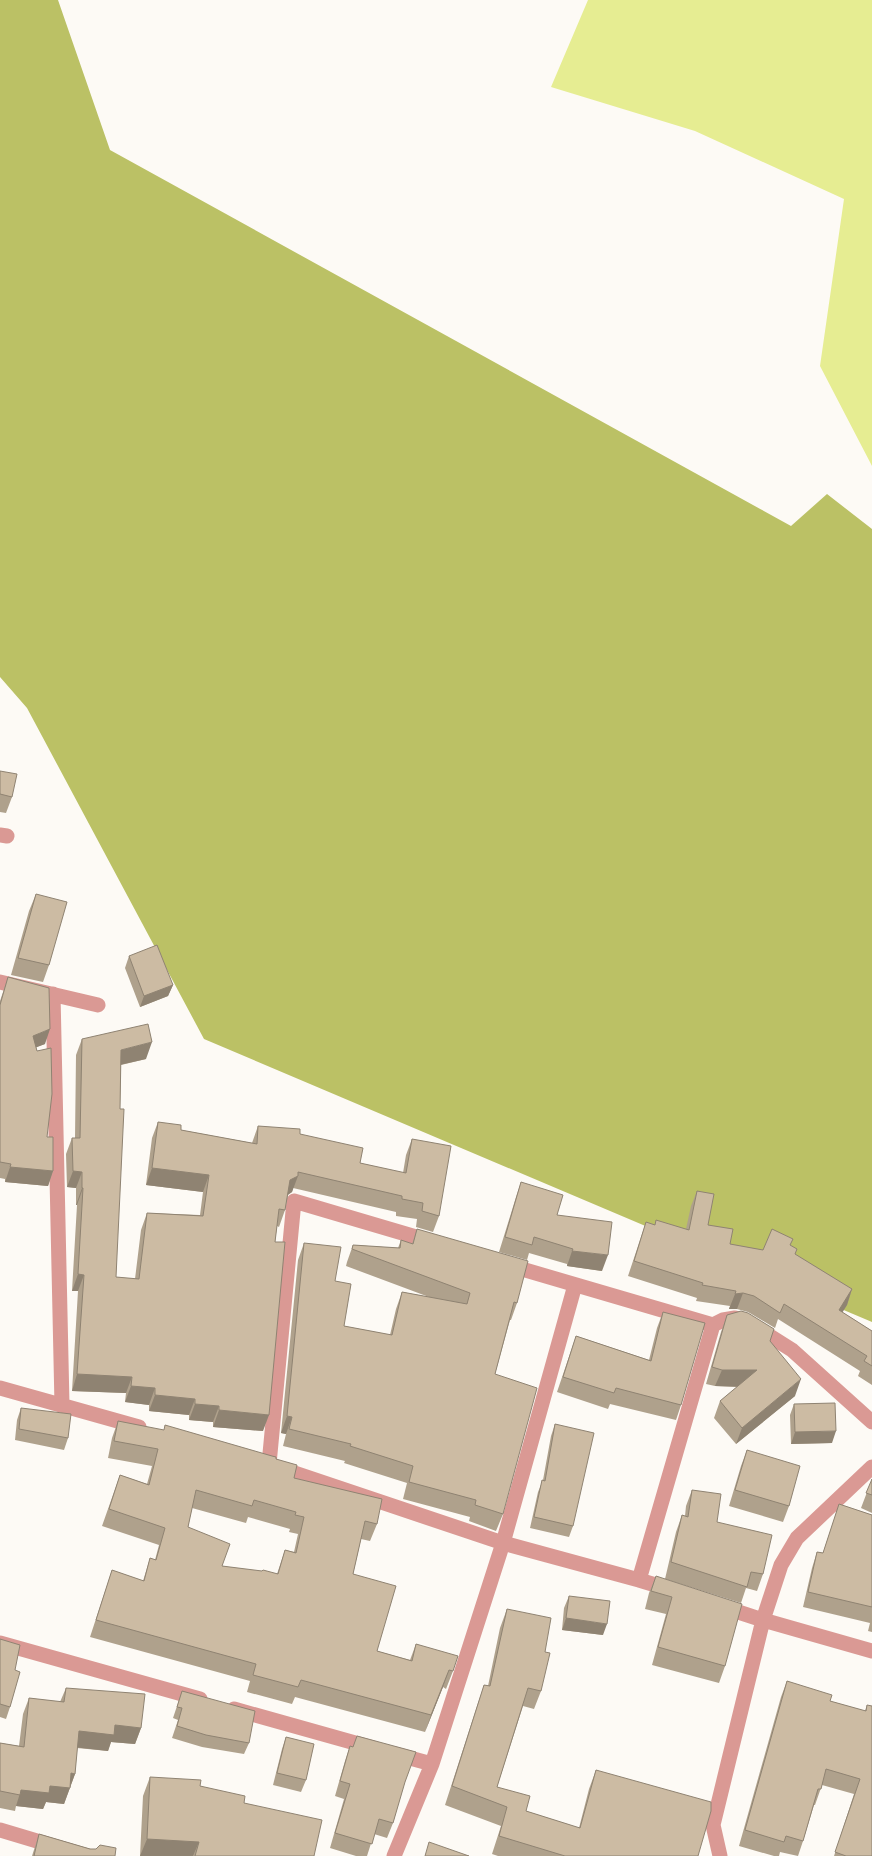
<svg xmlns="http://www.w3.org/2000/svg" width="872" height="1856" viewBox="0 0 872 1856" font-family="Roboto,sans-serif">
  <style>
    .green { fill: #e6ed92 }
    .forest { fill: #bbc165 }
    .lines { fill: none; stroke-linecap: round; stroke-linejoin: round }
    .street { stroke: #da9994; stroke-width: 15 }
    .wall { fill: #afa18c; fill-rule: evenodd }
    .shaded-wall { fill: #8f8372 }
    .building { fill: #ccbba3; stroke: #8f8372; fill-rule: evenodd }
  </style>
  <rect width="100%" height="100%" fill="#fdfaf5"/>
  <path class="green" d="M 588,0 L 872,0 L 872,466 L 820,366 L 844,199 L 695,131 L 551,87 Z"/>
  <path class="forest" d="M 0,0 L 58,0 L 110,150 L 791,526 L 827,494 L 872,529 L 872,1322 L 204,1039 L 27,708 L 0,677 Z"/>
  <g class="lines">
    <path class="street" d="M 0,835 L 7,836
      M 0,982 L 98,1005
      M 53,994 L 62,1405
      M 508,1265 L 713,1325 L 723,1320 L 735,1318 L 746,1321 L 792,1350 L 872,1422
      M 0,1388 L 139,1427
      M 269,1464 L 294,1201 L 433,1242
      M 277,1467 L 503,1543 L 639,1580 L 672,1590
      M 639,1580 L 713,1325
      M 720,1606 L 763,1620 L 872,1651
      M 0,1643 L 200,1699
      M 234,1709 L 373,1748
      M 395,1754 L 432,1764 L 503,1543 L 575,1285
      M 0,1830 L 87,1856
      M 394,1856 L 432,1764
      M 720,1856 L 713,1825 L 763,1620 L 781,1565 L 797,1538 L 872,1467"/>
  </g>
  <path class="wall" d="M 0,771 L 12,797 L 6,813 L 0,812 Z
    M 36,894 L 49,965 L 43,982 L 11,975 L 29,911 Z
    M 129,956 L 173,985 L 168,996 L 140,1007 L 125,968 Z
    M 8,977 L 45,1044 L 36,1047 L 47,1137 L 53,1171 L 48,1186 L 5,1182 L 5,1179 L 0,1178 L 0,1001 Z
    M 82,1039 L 146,1059 L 121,1065 L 116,1277 L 135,1279 L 141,1230 L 147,1213 L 200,1215 L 203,1192 L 146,1185 L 152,1138 L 158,1122 L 181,1130 L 252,1143 L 258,1126 L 300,1134 L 360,1163 L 403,1173 L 406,1155 L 412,1139 L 439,1216 L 433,1232 L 416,1227 L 417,1219 L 396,1216 L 396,1212 L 293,1188 L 292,1192 L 288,1195 L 285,1210 L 279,1227 L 277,1226 L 275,1242 L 263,1431 L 213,1427 L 213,1422 L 189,1420 L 189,1415 L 149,1411 L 149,1405 L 125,1402 L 126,1393 L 72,1391 L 78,1291 L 72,1291 L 77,1205 L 76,1205 L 76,1188 L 67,1187 L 66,1154 L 72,1138 L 75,1138 L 76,1055 Z
    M 521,1182 L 557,1215 L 602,1271 L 567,1266 L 567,1264 L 529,1253 L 527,1260 L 499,1252 L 516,1197 Z
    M 697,1191 L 708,1225 L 730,1244 L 763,1250 L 790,1246 L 795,1254 L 852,1289 L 847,1305 L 842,1312 L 872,1331 L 872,1385 L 858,1376 L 860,1371 L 778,1319 L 775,1328 L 748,1312 L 737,1309 L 729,1309 L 730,1306 L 696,1301 L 697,1298 L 628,1276 L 646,1222 L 655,1225 L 686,1229 L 691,1206 Z
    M 417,1229 L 517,1303 L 511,1320 L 510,1320 L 495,1374 L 503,1514 L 496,1531 L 469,1521 L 470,1517 L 403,1499 L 407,1483 L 344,1463 L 345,1461 L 283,1446 L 286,1434 L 281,1433 L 298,1260 L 304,1243 L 335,1281 L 344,1326 L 390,1335 L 396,1309 L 402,1292 L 429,1297 L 346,1266 L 347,1262 L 353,1245 L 398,1248 L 401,1240 L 412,1244 Z
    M 663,1312 L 681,1405 L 676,1420 L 610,1404 L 608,1409 L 557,1392 L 576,1336 L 649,1360 L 657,1328 Z
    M 727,1315 L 770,1341 L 795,1396 L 736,1444 L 714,1418 L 720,1401 L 737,1387 L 715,1386 L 706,1384 L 721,1332 Z
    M 794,1404 L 832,1443 L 791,1444 L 790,1415 Z
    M 21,1408 L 68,1438 L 64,1450 L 15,1440 L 17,1420 Z
    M 118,1421 L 276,1459 L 294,1478 L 377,1524 L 370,1541 L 361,1539 L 353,1574 L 377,1651 L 410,1660 L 416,1644 L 453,1671 L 446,1689 L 443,1687 L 425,1732 L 295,1697 L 292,1704 L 247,1692 L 250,1681 L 90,1637 L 112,1570 L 143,1581 L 150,1558 L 155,1560 L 159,1545 L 102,1526 L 120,1475 L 147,1484 L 152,1466 L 108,1458 L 112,1438 ZM 192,1508 L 246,1523 L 248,1517 L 290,1529 L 289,1532 L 298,1534 L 294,1552 L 285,1550 L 277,1574 L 222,1566 L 188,1527 Z
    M 555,1424 L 573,1526 L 569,1537 L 530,1528 L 538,1492 L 543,1480 L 551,1436 Z
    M 747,1450 L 789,1506 L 783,1522 L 729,1506 L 741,1466 Z
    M 872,1479 L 872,1513 L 861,1508 Z
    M 692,1490 L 717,1522 L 763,1574 L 757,1591 L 746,1588 L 741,1603 L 665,1579 L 676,1532 L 682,1515 L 685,1516 L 686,1506 Z
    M 839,1504 L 872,1515 L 872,1632 L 868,1631 L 870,1623 L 803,1607 L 812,1568 L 817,1552 L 823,1553 Z
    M 656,1576 L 725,1666 L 719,1683 L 652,1665 L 666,1614 L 645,1609 L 649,1593 Z
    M 569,1596 L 603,1635 L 562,1630 L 564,1608 Z
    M 507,1609 L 545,1652 L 541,1691 L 534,1709 L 523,1706 L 497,1787 L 526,1811 L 579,1828 L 589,1789 L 596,1770 L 698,1856 L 498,1856 L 492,1854 L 501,1826 L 445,1805 L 478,1703 L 484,1685 L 488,1686 L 500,1628 Z
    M 0,1639 L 15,1670 L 10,1707 L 6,1719 L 0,1717 Z
    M 787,1681 L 830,1701 L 865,1711 L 867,1705 L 872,1856 L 834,1856 L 854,1794 L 822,1785 L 815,1805 L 814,1805 L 803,1841 L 798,1856 L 780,1852 L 779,1856 L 774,1856 L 739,1846 L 781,1697 Z
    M 66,1688 L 141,1728 L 135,1744 L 111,1742 L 108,1751 L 77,1748 L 75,1774 L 64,1804 L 46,1802 L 43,1809 L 16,1806 L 15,1811 L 0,1808 L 0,1743 L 19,1746 L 23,1714 L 29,1698 L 60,1702 Z
    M 182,1691 L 249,1743 L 244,1754 L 202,1747 L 172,1738 L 178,1720 L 173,1718 Z
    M 286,1737 L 306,1780 L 301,1792 L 273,1785 L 282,1749 Z
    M 350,1746 L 403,1787 L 393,1823 L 387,1838 L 374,1834 L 367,1856 L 356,1856 L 330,1848 L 344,1799 L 335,1796 L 345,1761 Z
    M 150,1777 L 200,1786 L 244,1803 L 314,1856 L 140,1856 L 143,1796 Z
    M 39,1834 L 115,1856 L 32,1856 Z"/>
  <path class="shaded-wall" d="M 173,985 L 168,996 L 140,1007 L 144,996 Z
    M 50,1029 L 45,1044 L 27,1051 L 33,1036 Z
    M 152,1042 L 146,1059 L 115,1066 L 121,1050 Z
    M 10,1167 L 53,1171 L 48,1186 L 5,1182 Z
    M 152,1168 L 209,1175 L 203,1192 L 146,1185 Z
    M 73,1171 L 82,1172 L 76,1188 L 67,1187 Z
    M 298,1176 L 292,1192 L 284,1197 L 290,1180 Z
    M 82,1188 L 83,1188 L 77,1205 L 76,1205 Z
    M 572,1251 L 608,1255 L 602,1271 L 567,1266 Z
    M 78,1274 L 84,1275 L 78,1291 L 72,1291 Z
    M 852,1289 L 847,1305 L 834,1326 L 839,1310 Z
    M 743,1293 L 737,1309 L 729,1309 L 735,1294 Z
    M 722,1370 L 757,1370 L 750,1387 L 715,1386 Z
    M 77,1374 L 132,1377 L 126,1393 L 72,1391 Z
    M 801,1379 L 795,1396 L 736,1444 L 742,1428 Z
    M 131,1386 L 155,1388 L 149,1405 L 125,1402 Z
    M 155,1395 L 195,1399 L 189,1415 L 149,1411 Z
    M 195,1404 L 219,1406 L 213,1422 L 189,1420 Z
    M 219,1410 L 269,1415 L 263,1431 L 213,1427 Z
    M 287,1416 L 292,1417 L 286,1434 L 281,1433 Z
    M 836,1431 L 832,1443 L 791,1444 L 795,1432 Z
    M 566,1618 L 607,1624 L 603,1635 L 562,1630 Z
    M 449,1670 L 443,1687 L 425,1732 L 431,1715 Z
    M 115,1725 L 141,1728 L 135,1744 L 111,1742 L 108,1751 L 73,1747 L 79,1731 Z
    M 71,1773 L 75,1774 L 64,1804 L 46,1802 L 43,1809 L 16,1806 L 21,1790 L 50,1786 Z
    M 147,1839 L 199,1842 L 193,1856 L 140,1856 Z"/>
  <path class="building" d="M 0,771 L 17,774 L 12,797 L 0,794 Z
    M 36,894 L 67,902 L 49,965 L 18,958 Z
    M 157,945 L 173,985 L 144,996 L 129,956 Z
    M 8,977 L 49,988 L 50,1029 L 33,1036 L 37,1051 L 51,1048 L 52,1094 L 47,1137 L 53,1137 L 53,1171 L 10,1167 L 11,1164 L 0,1162 L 0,1005 Z
    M 148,1024 L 152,1042 L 121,1050 L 120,1109 L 124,1109 L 116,1277 L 139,1279 L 147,1213 L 203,1216 L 209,1175 L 152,1168 L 158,1122 L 181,1125 L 181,1130 L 257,1144 L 258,1126 L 300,1129 L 300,1134 L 363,1148 L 360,1163 L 406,1173 L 412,1139 L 451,1146 L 439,1216 L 422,1211 L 423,1203 L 402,1199 L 402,1196 L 298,1172 L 298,1176 L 290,1180 L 285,1210 L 279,1209 L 275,1242 L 285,1242 L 269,1415 L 219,1410 L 219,1406 L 195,1404 L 195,1399 L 155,1395 L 155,1388 L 131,1386 L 132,1377 L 77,1374 L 84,1275 L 78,1274 L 83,1188 L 82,1188 L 82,1172 L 73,1171 L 72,1138 L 80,1138 L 82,1039 Z
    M 521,1182 L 563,1195 L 557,1215 L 612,1222 L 608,1255 L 572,1251 L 573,1249 L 534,1237 L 532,1245 L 505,1237 Z
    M 697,1191 L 714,1194 L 708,1225 L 733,1229 L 730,1244 L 763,1250 L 772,1229 L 793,1239 L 790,1245 L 797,1249 L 795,1254 L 852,1289 L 839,1310 L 872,1331 L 872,1366 L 864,1361 L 867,1356 L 784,1304 L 780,1313 L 754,1296 L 743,1293 L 735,1294 L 736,1291 L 702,1285 L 703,1283 L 634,1261 L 646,1222 L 655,1225 L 656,1220 L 689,1230 Z
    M 417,1229 L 528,1261 L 517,1303 L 514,1302 L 495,1374 L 537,1388 L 503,1514 L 475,1505 L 476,1500 L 409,1482 L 413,1466 L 350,1446 L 351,1444 L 289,1429 L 292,1417 L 287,1416 L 304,1243 L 341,1247 L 335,1281 L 351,1284 L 344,1326 L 392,1335 L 402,1292 L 467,1304 L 470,1293 L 352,1249 L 353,1245 L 400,1248 L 401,1240 L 413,1244 Z
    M 741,1311 L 748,1313 L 774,1329 L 770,1341 L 801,1379 L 742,1428 L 720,1401 L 757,1370 L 722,1370 L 712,1367 L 727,1315 Z
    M 663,1312 L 705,1323 L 681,1405 L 616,1388 L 614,1393 L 563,1377 L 576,1336 L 651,1361 Z
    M 835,1403 L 836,1431 L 795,1432 L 794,1404 Z
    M 21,1408 L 71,1414 L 68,1438 L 19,1429 Z
    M 118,1421 L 164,1430 L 165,1425 L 272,1456 L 276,1457 L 276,1459 L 297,1465 L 294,1478 L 382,1499 L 377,1524 L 365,1521 L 353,1574 L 396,1586 L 377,1651 L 412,1661 L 416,1644 L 458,1656 L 453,1671 L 449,1670 L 431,1715 L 301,1680 L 298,1687 L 253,1675 L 256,1664 L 96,1620 L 112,1570 L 144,1581 L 150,1558 L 156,1560 L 165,1528 L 109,1509 L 120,1475 L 149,1485 L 158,1449 L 114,1441 ZM 196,1490 L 252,1506 L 254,1500 L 296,1512 L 295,1515 L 304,1517 L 296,1553 L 285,1550 L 278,1574 L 263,1570 L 262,1571 L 222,1566 L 230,1544 L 188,1527 Z
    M 555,1424 L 594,1433 L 573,1526 L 534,1517 L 542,1480 L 545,1481 Z
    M 747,1450 L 800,1466 L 789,1506 L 735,1490 Z
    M 872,1479 L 872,1495 L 866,1493 Z
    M 692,1490 L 721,1494 L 717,1522 L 772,1535 L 763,1574 L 751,1572 L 747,1587 L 671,1562 L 682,1515 L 688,1517 Z
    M 839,1504 L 872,1515 L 872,1607 L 808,1592 L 817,1552 L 823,1553 Z
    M 656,1576 L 742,1604 L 725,1666 L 658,1647 L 672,1597 L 651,1591 Z
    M 569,1596 L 610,1601 L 607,1624 L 566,1618 Z
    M 507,1609 L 551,1618 L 545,1652 L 550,1653 L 541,1691 L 528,1688 L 497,1787 L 530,1796 L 526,1811 L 580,1828 L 596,1770 L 711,1802 L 711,1811 L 698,1856 L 565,1856 L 499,1836 L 507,1807 L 452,1786 L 484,1685 L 490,1686 Z
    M 0,1639 L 20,1645 L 15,1670 L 20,1672 L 10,1707 L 0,1704 Z
    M 787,1681 L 832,1695 L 830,1701 L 866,1711 L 867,1705 L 872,1706 L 872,1856 L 846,1856 L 835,1852 L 860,1779 L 826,1769 L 821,1789 L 818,1789 L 803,1841 L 786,1836 L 784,1842 L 745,1830 Z
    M 66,1688 L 145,1694 L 141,1728 L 115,1725 L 114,1735 L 79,1731 L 75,1774 L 71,1773 L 70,1788 L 50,1786 L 49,1793 L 21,1790 L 20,1795 L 0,1791 L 0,1743 L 24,1747 L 29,1698 L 64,1702 Z
    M 182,1691 L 255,1711 L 249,1743 L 206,1735 L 177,1726 L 182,1708 L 177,1707 Z
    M 357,1736 L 416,1752 L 405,1782 L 393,1823 L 379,1819 L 372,1844 L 335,1833 L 350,1784 L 340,1781 L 350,1746 L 353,1747 Z
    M 286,1737 L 314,1744 L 306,1780 L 277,1773 Z
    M 150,1777 L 201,1780 L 200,1786 L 245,1796 L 244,1803 L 322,1820 L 314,1856 L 195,1856 L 199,1842 L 147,1839 Z
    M 39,1834 L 90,1849 L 96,1849 L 100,1845 L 116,1848 L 115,1856 L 34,1856 Z
    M 429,1842 L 469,1856 L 425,1856 Z"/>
</svg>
